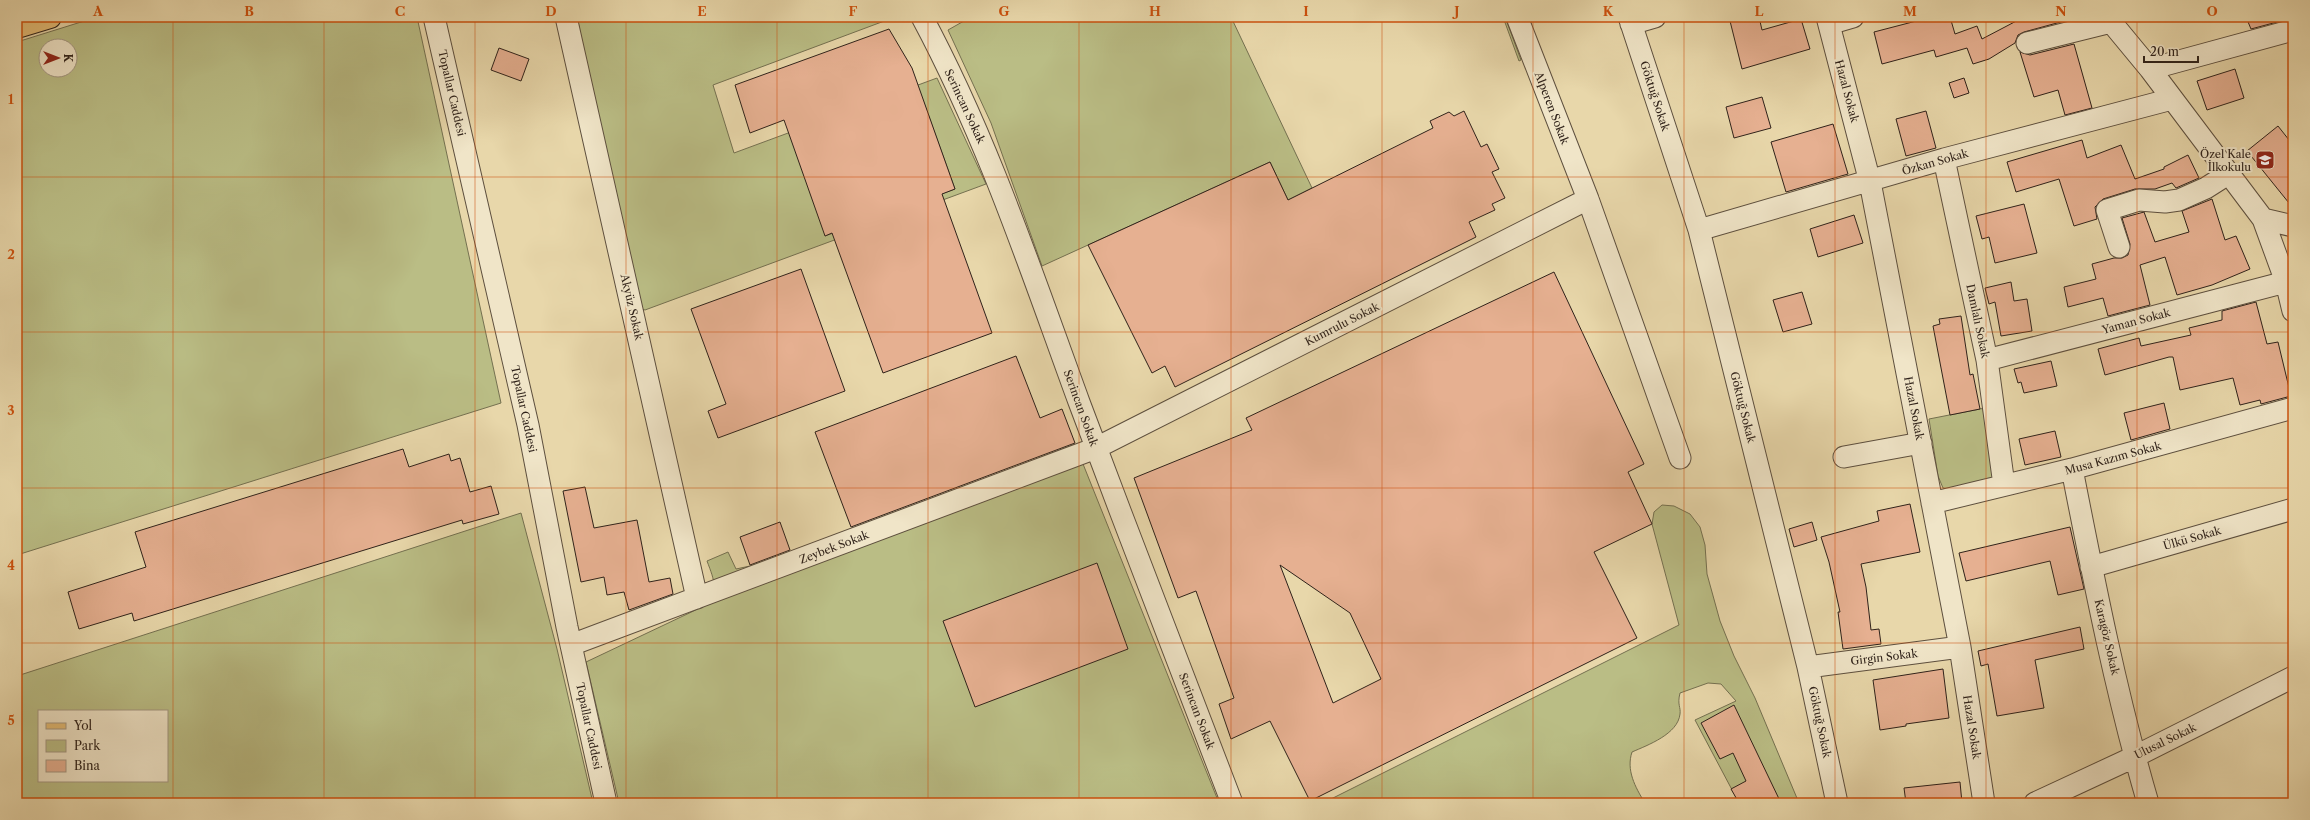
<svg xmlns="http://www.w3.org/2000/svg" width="2310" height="820" viewBox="0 0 2310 820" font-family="'Libre Caslon Text',serif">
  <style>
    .green { fill: #babd85; stroke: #747050; fill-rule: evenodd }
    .building { fill: #e6b091; stroke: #2f221a; fill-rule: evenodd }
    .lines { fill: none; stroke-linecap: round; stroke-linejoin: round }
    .minor-casing { stroke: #5d4f3e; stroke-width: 23 }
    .major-casing { stroke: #2f221a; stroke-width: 24 }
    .minor { stroke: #f0e5c8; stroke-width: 21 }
    .major { stroke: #e4bc75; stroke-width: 22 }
    .grid { fill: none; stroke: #cc510e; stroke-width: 1; stroke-opacity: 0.55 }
    .labels { text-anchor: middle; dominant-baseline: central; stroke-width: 4; stroke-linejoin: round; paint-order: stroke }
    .street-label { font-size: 11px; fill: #2f221a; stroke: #f0e5c8 }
    .poi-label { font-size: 11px; fill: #2f221a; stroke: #f0e5c8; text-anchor: end }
    .neatline { fill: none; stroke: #cc510e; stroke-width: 1.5 }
    .grid-label { font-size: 13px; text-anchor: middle; font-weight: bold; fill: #cc510e }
  </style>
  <rect width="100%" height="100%" fill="#e8d7aa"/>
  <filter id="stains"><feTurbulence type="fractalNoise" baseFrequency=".005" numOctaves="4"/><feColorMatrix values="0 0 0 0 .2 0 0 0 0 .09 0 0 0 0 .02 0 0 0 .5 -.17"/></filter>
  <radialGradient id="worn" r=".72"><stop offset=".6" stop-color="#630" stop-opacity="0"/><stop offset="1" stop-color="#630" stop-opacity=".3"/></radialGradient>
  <path class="green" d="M 97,17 L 417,17 L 501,403 L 17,555 L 17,42 ZM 46,46 L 70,46 L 70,70 L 46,70 Z
    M 577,17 L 895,17 L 713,85 L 734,153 L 937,78 L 986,184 L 645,310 L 639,308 L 634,296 ZM 921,95 L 955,189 L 825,236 Z
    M 971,17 L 1231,17 L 1312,188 L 1288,200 L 1270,162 L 1042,266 L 991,123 L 948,30 Z
    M 1503,17 L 1505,17 L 1521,60 L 1519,61 Z
    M 1985,408 L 1994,476 L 1992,479 L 1947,489 L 1943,488 L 1938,476 L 1929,419 Z
    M 1075,444 L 1219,803 L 619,803 L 586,662 L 702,607 C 719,591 715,582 707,561 L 728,552 L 736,569 L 750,566 L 853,530 Z
    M 1662,505 L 1674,506 L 1690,514 L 1700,527 L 1705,545 L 1707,574 L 1720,621 L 1734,656 L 1755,698 L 1799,803 L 1739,803 L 1695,720 L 1736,701 L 1721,684 L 1708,683 L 1680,693 C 1677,705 1681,707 1680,714 C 1678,734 1648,745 1632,752 C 1626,770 1635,787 1645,803 L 1323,803 L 1679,625 L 1652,524 L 1654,512 Z
    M 521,513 L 557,649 L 593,803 L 17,803 L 17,676 ZM 39,711 L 167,711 L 167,781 L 39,781 Z"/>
  <path class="building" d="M 1729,17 L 1759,17 L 1762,30 L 1801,19 L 1810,49 L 1742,69 Z
    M 1924,17 L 1950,17 L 1955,34 L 1977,26 L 1982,39 L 2024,17 L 2067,17 L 2068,20 L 2024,32 L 2018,35 L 2015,43 L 1989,59 L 1973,64 L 1967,48 L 1936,57 L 1934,50 L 1882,64 L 1874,32 L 1924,19 Z
    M 2246,17 L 2292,17 L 2292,18 L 2251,29 Z
    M 889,29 L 912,68 L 955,189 L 942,194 L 992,333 L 883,373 L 832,233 L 825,236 L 784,120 L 750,133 L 735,85 Z
    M 2074,44 L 2092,108 L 2065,115 L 2058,90 L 2034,97 L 2020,52 L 2030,55 Z
    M 499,48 L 529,59 L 521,81 L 491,70 Z
    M 2235,69 L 2244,98 L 2207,110 L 2197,81 Z
    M 1964,78 L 1969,93 L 1954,98 L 1949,83 Z
    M 1762,97 L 1771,128 L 1734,138 L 1726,107 Z
    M 1464,111 L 1481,147 L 1487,144 L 1499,169 L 1492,172 L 1505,198 L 1492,204 L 1495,210 L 1469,222 L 1476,237 L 1175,387 L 1165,366 L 1152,373 L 1088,245 L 1270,162 L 1288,200 L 1433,128 L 1430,121 L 1449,112 L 1454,116 Z
    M 1926,111 L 1936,148 L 1906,156 L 1896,119 Z
    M 1833,124 L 1848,174 L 1786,192 L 1771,142 Z
    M 2278,126 L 2293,145 L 2293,208 L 2247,151 Z
    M 2082,140 L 2087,158 L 2121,145 L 2135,179 L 2164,169 L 2164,167 L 2188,155 L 2199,178 L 2176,188 L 2172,183 L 2155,189 L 2135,189 L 2103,199 L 2095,207 L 2097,219 L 2074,226 L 2059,179 L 2016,192 L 2007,162 Z
    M 2212,199 L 2225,240 L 2236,236 L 2250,269 L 2212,285 L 2177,295 L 2165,257 L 2140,265 L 2150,305 L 2108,316 L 2103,298 L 2068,307 L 2064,287 L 2096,279 L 2092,264 L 2114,258 L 2122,258 L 2128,255 L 2130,244 L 2122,218 L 2144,212 L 2155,242 L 2189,232 L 2182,211 Z
    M 2024,204 L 2037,253 L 1995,263 L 1989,237 L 1982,239 L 1976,216 Z
    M 1854,215 L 1863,243 L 1818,257 L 1810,229 Z
    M 801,269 L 845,391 L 718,438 L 708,411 L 726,404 L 691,309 Z
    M 1554,272 L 1644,464 L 1628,472 L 1652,524 L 1594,552 L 1637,638 L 1310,801 L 1270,721 L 1231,739 L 1219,704 L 1234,698 L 1196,591 L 1178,598 L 1134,478 L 1252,430 L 1246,418 ZM 1280,565 L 1350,613 L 1381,679 L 1333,703 Z
    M 2011,282 L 2014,301 L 2027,299 L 2032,331 L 2001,336 L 1995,302 L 1989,304 L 1985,288 Z
    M 1802,292 L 1812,324 L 1783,332 L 1773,300 Z
    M 2256,302 L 2267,344 L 2278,342 L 2291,396 L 2261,404 L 2260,400 L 2240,405 L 2233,378 L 2180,390 L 2173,357 L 2169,357 L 2105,375 L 2098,349 L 2139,338 L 2141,346 L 2191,335 L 2189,328 L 2222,320 L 2222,311 Z
    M 1961,316 L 1970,375 L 1973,374 L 1980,409 L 1950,415 L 1933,326 L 1940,324 L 1939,319 Z
    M 1016,356 L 1040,418 L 1062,409 L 1075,443 L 851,527 L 815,432 Z
    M 2051,361 L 2057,386 L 2024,393 L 2021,382 L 2018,383 L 2014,369 Z
    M 2164,403 L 2170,429 L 2131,440 L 2124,413 Z
    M 2055,431 L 2061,457 L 2025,465 L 2019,439 Z
    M 403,449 L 409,467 L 449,454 L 451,461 L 460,458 L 470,492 L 491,486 L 499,514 L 463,524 L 462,520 L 134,621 L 132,613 L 79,629 L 68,592 L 146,567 L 135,532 Z
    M 585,487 L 594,528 L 637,520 L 649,582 L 670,578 L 673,594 L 629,610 L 624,592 L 607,595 L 604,577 L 581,582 L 563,491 Z
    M 1910,504 L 1920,552 L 1861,564 L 1866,587 L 1871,630 L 1879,629 L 1881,644 L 1843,649 L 1838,612 L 1840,612 L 1829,562 L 1821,537 L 1879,521 L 1877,511 Z
    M 780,522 L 790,550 L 750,565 L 740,537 Z
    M 1812,522 L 1817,540 L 1794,547 L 1789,529 Z
    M 2070,527 L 2084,589 L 2058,595 L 2050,561 L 1966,581 L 1959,553 Z
    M 1097,563 L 1128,649 L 975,707 L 943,621 Z
    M 2080,627 L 2084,649 L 2035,660 L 2044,708 L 1997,716 L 1988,664 L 1981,666 L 1978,651 Z
    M 1943,669 L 1949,718 L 1906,724 L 1906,726 L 1880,730 L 1873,680 Z
    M 1734,705 L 1781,803 L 1739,803 L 1731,789 L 1746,781 L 1733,753 L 1720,759 L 1701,723 Z
    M 1960,782 L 1962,803 L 1906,803 L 1904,788 Z"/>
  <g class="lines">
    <defs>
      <path id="minor" d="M 434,17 L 528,425 L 567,627 L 606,803
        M 566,17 L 697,598
        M 922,17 C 988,140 1031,271 1079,402 C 1129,536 1181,669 1232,803
        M 1517,17 L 1588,199 L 1680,458
        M 1629,17 L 1699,230 L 1808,667 L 1837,803
        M 1827,17 L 1870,182 L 1960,647 L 1984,803
        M 2107,17 L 2150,69 L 2263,219 L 2286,282 L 2293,311
        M 1631,24 L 1655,17
        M 1829,24 L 1853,17
        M 2027,43 L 2111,22
        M 2150,69 L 2293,30
        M 1944,159 L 1987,360 L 2004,485
        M 2263,219 L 2293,226
        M 1699,230 L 1944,159 L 2172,99
        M 2119,247 L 2107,210 L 2139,200 L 2165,202 L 2179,200 L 2206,188 L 2228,174
        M 1987,360 L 2286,282
        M 1844,457 L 1921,443
        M 2072,469 C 2094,581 2116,694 2148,803
        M 1932,503 L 2072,469 L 2293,408
        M 2091,567 L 2293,509
        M 571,645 L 1096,448 L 1588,199
        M 1808,667 L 1960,647
        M 2035,803 L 2134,757 L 2293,677"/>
      <path id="major" d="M 17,27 L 50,17"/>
    </defs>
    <use href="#minor" class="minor-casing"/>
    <use href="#major" class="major-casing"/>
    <use href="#minor" class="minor"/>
    <use href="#major" class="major"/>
  </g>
  <path class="grid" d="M 173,17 L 173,803M 324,17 L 324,803M 475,17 L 475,803M 626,17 L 626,803M 777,17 L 777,803M 928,17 L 928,803M 1079,17 L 1079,803M 1231,17 L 1231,803M 1382,17 L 1382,803M 1533,17 L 1533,803M 1684,17 L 1684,803M 1835,17 L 1835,803M 1986,17 L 1986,803M 2137,17 L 2137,803M 17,177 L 2293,177M 17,332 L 2293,332M 17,488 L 2293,488M 17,643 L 2293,643"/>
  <defs>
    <symbol id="school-square" viewBox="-11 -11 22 22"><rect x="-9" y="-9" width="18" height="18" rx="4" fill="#8f2418" stroke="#f0e5c8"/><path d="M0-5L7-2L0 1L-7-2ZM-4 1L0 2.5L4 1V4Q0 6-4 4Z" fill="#fff"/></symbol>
  </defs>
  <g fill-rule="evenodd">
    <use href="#school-square" x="2254" y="149" width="22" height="22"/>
  </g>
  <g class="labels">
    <g class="street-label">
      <text transform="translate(1847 91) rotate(75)">Hazal Sokak</text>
      <text transform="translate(452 93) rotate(77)">Topallar Caddesi</text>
      <text transform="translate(1655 96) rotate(72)">Göktuğ Sokak</text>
      <text transform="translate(965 106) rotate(65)">Serincan Sokak</text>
      <text transform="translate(1552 108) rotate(69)">Alperen Sokak</text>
      <text transform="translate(1935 162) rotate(-16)">Özkan Sokak</text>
      <text transform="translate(632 307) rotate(77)">Akyüz Sokak</text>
      <text transform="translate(1978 321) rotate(78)">Damlalı Sokak</text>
      <text transform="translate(2136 321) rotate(-15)">Yaman Sokak</text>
      <text transform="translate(1342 324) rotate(-27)">Kumrulu Sokak</text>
      <text transform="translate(1743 407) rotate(76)">Göktuğ Sokak</text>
      <text transform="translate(1081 408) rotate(70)">Serincan Sokak</text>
      <text transform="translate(1914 408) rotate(79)">Hazal Sokak</text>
      <text transform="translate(524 409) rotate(78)">Topallar Caddesi</text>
      <text transform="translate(2113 458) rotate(-15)">Musa Kazım Sokak</text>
      <text transform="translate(2192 538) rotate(-16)">Ülkü Sokak</text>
      <text transform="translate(834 547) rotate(-21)">Zeybek Sokak</text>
      <text transform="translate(2107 637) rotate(77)">Karagöz Sokak</text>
      <text transform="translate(1884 657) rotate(-7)">Girgin Sokak</text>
      <text transform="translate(1197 711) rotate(69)">Serincan Sokak</text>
      <text transform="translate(1820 722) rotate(78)">Göktuğ Sokak</text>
      <text transform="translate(589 726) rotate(78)">Topallar Caddesi</text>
      <text transform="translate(1972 727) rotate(81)">Hazal Sokak</text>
      <text transform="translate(2165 741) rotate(-26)">Ulusal Sokak</text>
    </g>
    <g class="poi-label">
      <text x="2251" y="154">Özel Kale<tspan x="2251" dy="13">İlkokulu</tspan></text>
    </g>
  </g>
  <rect width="2310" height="820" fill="none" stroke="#e8d7aa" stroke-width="44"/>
  <rect x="38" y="710" width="130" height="72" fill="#f0e5c8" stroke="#a39782"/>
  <rect x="46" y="723" width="20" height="6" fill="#e4bc75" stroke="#a39782"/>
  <text x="74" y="730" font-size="12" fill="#2f221a">Yol</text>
  <rect x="46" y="740" width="20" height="12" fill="#babd85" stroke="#a39782"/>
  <text x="74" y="750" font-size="12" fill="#2f221a">Park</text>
  <rect x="46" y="760" width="20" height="12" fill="#e6b091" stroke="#a39782"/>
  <text x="74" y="770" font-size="12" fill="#2f221a">Bina</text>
  <g transform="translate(58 58) rotate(90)"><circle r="19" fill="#f0e5c8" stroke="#a39782"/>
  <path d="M0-3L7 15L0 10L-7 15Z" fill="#8f2418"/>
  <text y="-6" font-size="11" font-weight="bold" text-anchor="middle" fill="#2f221a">K</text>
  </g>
  <path d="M2144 56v6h54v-6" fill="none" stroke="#2f221a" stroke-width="2"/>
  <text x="2150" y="56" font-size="12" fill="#2f221a" stroke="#f0e5c8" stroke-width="3" paint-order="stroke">20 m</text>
  <rect x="22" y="22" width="2266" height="776" class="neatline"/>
  <g class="grid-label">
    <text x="98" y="16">A</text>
    <text x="249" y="16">B</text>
    <text x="400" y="16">C</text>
    <text x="551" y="16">D</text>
    <text x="702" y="16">E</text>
    <text x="853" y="16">F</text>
    <text x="1004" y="16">G</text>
    <text x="1155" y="16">H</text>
    <text x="1306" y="16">I</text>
    <text x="1457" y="16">J</text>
    <text x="1608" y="16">K</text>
    <text x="1759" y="16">L</text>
    <text x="1910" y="16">M</text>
    <text x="2061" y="16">N</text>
    <text x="2212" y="16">O</text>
    <text x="11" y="104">1</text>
    <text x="11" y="259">2</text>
    <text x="11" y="415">3</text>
    <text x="11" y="570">4</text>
    <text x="11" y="725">5</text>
  </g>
  <rect width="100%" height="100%" filter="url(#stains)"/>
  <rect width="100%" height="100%" fill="url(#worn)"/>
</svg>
